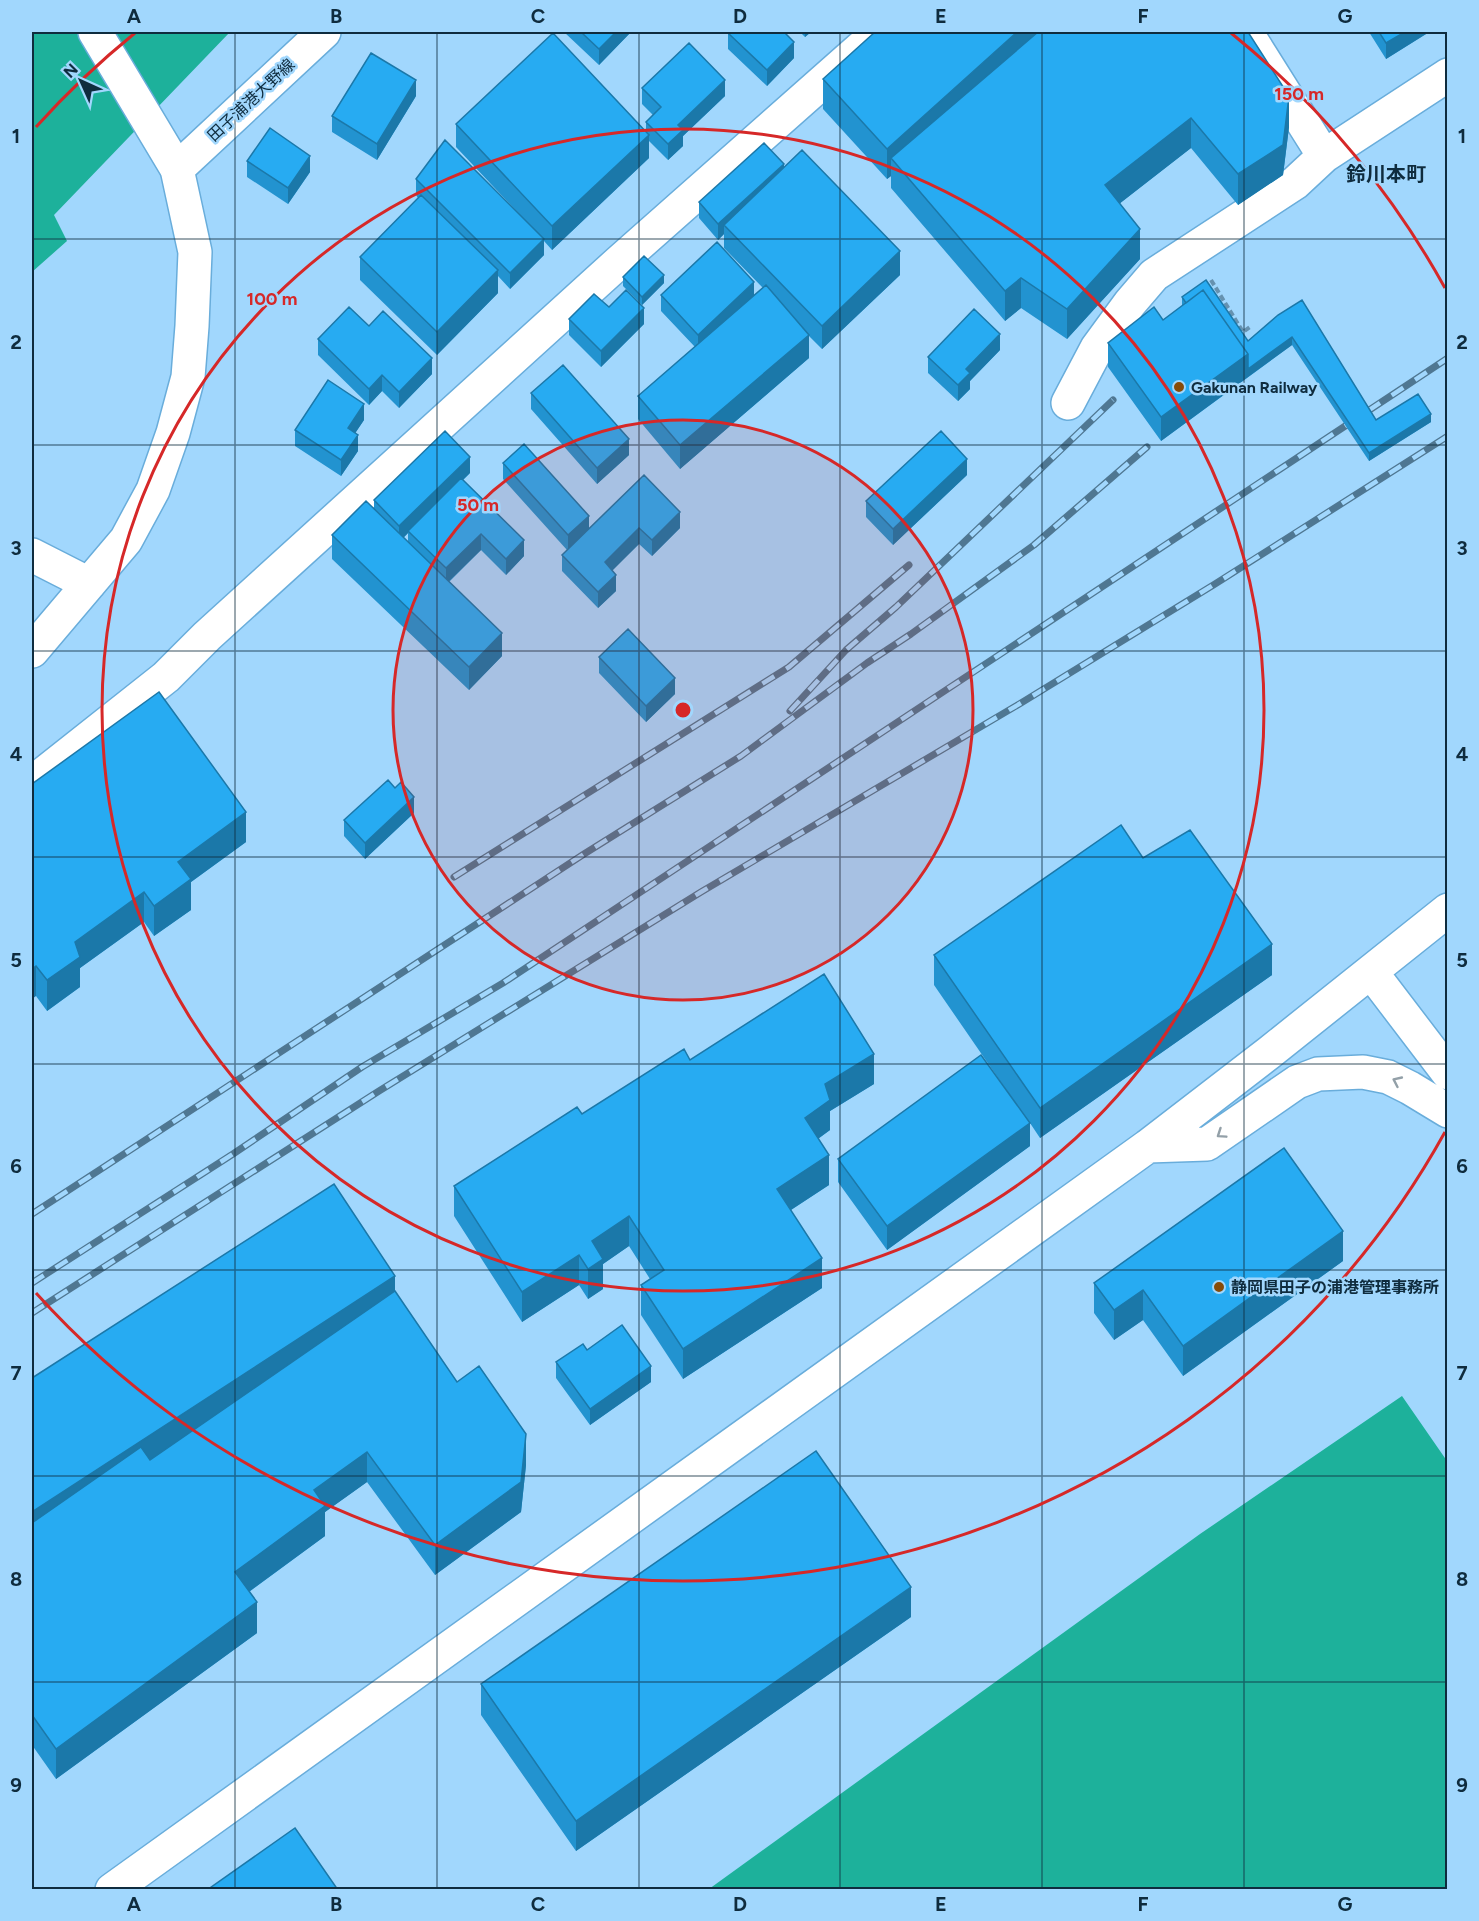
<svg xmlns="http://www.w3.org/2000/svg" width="1479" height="1921" viewBox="0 0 1479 1921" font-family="Figtree,'Noto Sans JP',sans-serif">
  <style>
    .water { fill: #1db19b }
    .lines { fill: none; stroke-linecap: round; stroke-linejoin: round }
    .minor-casing { stroke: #69addb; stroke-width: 36 }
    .major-casing { stroke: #69addb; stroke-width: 36 }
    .path { stroke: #6692b0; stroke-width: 4; stroke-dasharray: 6 3; stroke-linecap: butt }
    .minor { stroke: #fff; stroke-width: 33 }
    .major { stroke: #fff; stroke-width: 33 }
    .rail-casing { stroke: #4f7792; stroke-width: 7 }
    .rail { stroke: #a1d7fd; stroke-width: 4.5; stroke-dasharray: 14; stroke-linecap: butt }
    .wall { fill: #2293d0; fill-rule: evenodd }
    .shaded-wall { fill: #1b78a9 }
    .building { fill: #27abf2; stroke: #1b78a9; stroke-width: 1.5 }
    .oneway { stroke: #93a0a8 }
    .grid { fill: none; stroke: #0f2c3e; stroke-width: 1.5; stroke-opacity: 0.55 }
    .ring { fill: none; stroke: #d62828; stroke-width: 3 }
    .poi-dot { fill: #874b09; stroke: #a1d7fd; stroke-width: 2 }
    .labels { text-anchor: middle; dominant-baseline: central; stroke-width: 5; stroke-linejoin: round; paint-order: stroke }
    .street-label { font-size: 16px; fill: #0f2c3e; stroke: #a1d7fd }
    .poi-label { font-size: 16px; font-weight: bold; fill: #0f2c3e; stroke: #a1d7fd; text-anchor: start }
    .quarter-label { font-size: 20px; font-weight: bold; fill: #0f2c3e; stroke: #a1d7fd }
    .centre { fill: #d62828; stroke: #a1d7fd; stroke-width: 3 }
    .ring-label { font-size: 18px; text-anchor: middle; font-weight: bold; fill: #d62828; stroke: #a1d7fd; stroke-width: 5; stroke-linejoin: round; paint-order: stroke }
    .neatline { fill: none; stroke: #0f2c3e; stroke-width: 2 }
    .grid-label { font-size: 20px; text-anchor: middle; font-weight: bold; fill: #0f2c3e }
  </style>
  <rect width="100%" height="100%" fill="#a1d7fd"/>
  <path class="water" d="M 32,32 L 230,32 L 54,215 L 67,241 L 32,272 Z
    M 1402,1396 L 1447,1461 L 1447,1889 L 709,1889 L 1200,1534 Z"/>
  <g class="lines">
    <defs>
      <path id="minor" d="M 1246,32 L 1324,156
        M 1068,403 L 1097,348 L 1130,303 L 1154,275 L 1295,183 L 1324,156 L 1448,75
        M 32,555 L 89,584
        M 32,651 L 126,540 L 153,490 L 173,433 L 188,377 L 192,326 L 195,252 L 177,169 L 95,32
        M 32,783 L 166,677 L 207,636 L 619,262 L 879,32
        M 1371,972 L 1448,1073
        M 1148,1146 L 1207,1144 L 1297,1082 L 1318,1074 L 1363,1072 L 1388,1077 L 1410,1088 L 1448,1111
        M 112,1890 L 1148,1146 L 1270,1052 L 1448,910"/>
      <path id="major" d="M 177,169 L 324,32"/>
    </defs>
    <use href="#minor" class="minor-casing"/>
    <use href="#major" class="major-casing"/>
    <path class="path" d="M 1211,280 L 1243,332 L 1250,327"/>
    <use href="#minor" class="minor"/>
    <use href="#major" class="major"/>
    <defs>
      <path id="rail" d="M 790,711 L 846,650 L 896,607 L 1113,400
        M 454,877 L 789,667 L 909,565
        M 32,1214 L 584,854 L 741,756 L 867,663 L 911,634 L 1034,545 L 1147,447
        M 32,1283 L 233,1154 L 362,1067 L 503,983 L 1448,358
        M 32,1313 L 379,1091 L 701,892 L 1021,703 L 1215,584 L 1448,436"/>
    </defs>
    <use href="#rail" class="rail-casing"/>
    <use href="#rail" class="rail"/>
  </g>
  <path class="wall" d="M 564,32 L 631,32 L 599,65 Z
    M 800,32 L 811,32 L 805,37 Z
    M 1369,32 L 1426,32 L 1426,34 L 1386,59 Z
    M 728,33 L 794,58 L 767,86 L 728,49 Z
    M 823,79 L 1289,127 L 1283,175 L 1238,205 L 1191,148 L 1120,203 L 1140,259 L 1067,339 L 1021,308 L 1005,321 L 891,188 L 891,176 L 887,179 L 823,109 Z
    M 642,88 L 725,96 L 683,136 L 683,146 L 668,160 L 649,141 L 649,158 L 552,250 L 544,241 L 544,255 L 510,289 L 498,276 L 498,293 L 437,355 L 360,280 L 360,257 L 418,198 L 416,195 L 416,179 L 524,219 L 456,147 L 456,124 L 646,132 L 646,122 L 653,115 L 642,104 Z
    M 416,96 L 377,160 L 332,132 L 332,116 Z
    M 247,161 L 310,172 L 288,204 L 247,177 Z
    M 784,167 L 900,275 L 822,349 L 809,336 L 809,358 L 680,469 L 638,419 L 638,396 L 695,347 L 661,311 L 661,295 L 754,296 L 763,288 L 724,248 L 724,234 L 718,240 L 699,218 L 699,202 Z
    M 623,277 L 664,283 L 642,305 L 623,286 Z
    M 1182,297 L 1248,341 L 1278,315 L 1376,420 L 1431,422 L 1369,461 L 1292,345 L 1161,441 L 1108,367 L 1108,343 L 1163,320 L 1182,306 Z
    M 609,307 L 644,324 L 601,367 L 569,335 L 569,319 Z
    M 369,326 L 432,374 L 399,408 L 382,391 L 369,405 L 318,355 L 318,339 Z
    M 1000,350 L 970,381 L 970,389 L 958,401 L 928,373 L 928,357 Z
    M 531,393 L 629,455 L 597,484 L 531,409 Z
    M 364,420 L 355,433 L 358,451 L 341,476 L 295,446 L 295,430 Z
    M 503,463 L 589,529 L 680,528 L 652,556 L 639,544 L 612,570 L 616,591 L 598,608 L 562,571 L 562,555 L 567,550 L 503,479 Z
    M 470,473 L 463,480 L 524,556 L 506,575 L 481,550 L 449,582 L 502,656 L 469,690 L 332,559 L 332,535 L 374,509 L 374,500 ZM 408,533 L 408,543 L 403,538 Z
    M 967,475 L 893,545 L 866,517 L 866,501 Z
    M 599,657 L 675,694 L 646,722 L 599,673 Z
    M 32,784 L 246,842 L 191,882 L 191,910 L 154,936 L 144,922 L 80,968 L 80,987 L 47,1011 L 36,996 Z
    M 414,813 L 365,859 L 344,836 L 344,820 Z
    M 1143,858 L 1272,975 L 1040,1138 L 1030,1123 L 1030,1146 L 887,1250 L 838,1182 L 838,1159 L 1016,1104 L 934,985 L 934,955 Z
    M 690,1060 L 874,1084 L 830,1111 L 830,1130 L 818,1139 L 829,1185 L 791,1210 L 822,1288 L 683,1379 L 641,1315 L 641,1285 L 650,1279 L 629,1246 L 603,1264 L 603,1289 L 588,1299 L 579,1285 L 522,1322 L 454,1216 L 454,1186 L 582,1114 Z
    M 1343,1261 L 1183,1376 L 1143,1320 L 1114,1340 L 1094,1313 L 1094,1283 Z
    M 395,1292 L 457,1382 L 526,1465 L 521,1512 L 435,1575 L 367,1482 L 325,1512 L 325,1536 L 249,1592 L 257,1633 L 56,1779 L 32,1745 L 32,1378 Z
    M 587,1350 L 651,1382 L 590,1425 L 556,1378 L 556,1362 Z
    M 911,1617 L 576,1851 L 481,1715 L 481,1684 Z"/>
  <path class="shaded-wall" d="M 616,32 L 631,32 L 599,65 L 599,49 Z
    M 805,32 L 811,32 L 805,37 Z
    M 1017,32 L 1050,32 L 891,158 L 891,176 L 887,179 L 887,149 Z
    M 1405,32 L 1426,32 L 1426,34 L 1386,59 L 1386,43 Z
    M 794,42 L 794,58 L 767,86 L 767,70 Z
    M 416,80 L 416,96 L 377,160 L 377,144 Z
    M 725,80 L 725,96 L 683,136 L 683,146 L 668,160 L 668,144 L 678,125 Z
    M 1289,96 L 1289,127 L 1283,175 L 1238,205 L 1238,174 Z
    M 1191,118 L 1191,148 L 1105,215 L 1105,185 Z
    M 649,135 L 649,158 L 552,250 L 552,226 Z
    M 310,156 L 310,172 L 288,204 L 288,188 Z
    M 784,164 L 784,180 L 724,225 L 724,234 L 718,240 L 718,224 Z
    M 1140,229 L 1140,259 L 1067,339 L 1067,309 Z
    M 544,239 L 544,255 L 510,289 L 510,273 Z
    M 900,251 L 900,275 L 822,349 L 822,326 Z
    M 498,270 L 498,293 L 437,355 L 437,332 Z
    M 664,275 L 664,283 L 642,305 L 642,297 Z
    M 1021,278 L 1021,308 L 1005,321 L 1005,291 Z
    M 754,282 L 754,298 L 698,351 L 698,335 Z
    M 644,308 L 644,324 L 601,367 L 601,351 Z
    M 1000,334 L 1000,350 L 970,381 L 970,389 L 958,401 L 958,385 L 966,369 Z
    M 809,335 L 809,358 L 680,469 L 680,445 Z
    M 1292,337 L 1292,345 L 1248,377 L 1248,369 Z
    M 1248,354 L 1248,377 L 1161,441 L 1161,417 Z
    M 432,358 L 432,374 L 399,408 L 399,392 Z
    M 382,375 L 382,391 L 369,405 L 369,389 Z
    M 364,404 L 364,420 L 348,444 L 348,428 Z
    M 1431,414 L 1431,422 L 1369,461 L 1369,453 Z
    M 358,435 L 358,451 L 341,476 L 341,460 Z
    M 629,439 L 629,455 L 597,484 L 597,468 Z
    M 470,457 L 470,473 L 409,532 L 408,531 L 408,533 L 399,542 L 399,526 Z
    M 967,459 L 967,475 L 893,545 L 893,529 Z
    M 680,512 L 680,528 L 652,556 L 652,540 Z
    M 589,516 L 589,532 L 568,551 L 568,535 Z
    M 639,528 L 639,544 L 605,578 L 605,562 Z
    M 481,534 L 481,550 L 446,584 L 446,568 Z
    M 524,540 L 524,556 L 506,575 L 506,559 Z
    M 616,575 L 616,591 L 598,608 L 598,592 Z
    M 502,633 L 502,656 L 469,690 L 469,667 Z
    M 675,678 L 675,694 L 646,722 L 646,706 Z
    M 414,797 L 414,813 L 365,859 L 365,843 Z
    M 246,812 L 246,842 L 191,882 L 191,910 L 154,936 L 154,906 L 178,862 Z
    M 144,892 L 144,922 L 80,968 L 80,987 L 47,1011 L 47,980 L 75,942 Z
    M 1272,944 L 1272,975 L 1040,1138 L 1040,1108 Z
    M 36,966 L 36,996 L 32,999 L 32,969 Z
    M 874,1054 L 874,1084 L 830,1111 L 830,1130 L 805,1148 L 805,1118 L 825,1084 Z
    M 1030,1123 L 1030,1146 L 887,1250 L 887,1226 Z
    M 829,1155 L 829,1185 L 777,1219 L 777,1189 Z
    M 629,1216 L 629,1246 L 603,1264 L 603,1289 L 588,1299 L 588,1269 L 592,1241 Z
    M 1343,1231 L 1343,1261 L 1183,1376 L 1183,1346 Z
    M 579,1255 L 579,1285 L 522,1322 L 522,1292 Z
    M 822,1258 L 822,1288 L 683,1379 L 683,1349 Z
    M 395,1276 L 395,1306 L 32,1542 L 32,1512 Z
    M 1143,1290 L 1143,1320 L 1114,1340 L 1114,1310 Z
    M 651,1366 L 651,1382 L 590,1425 L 590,1409 Z
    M 526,1434 L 526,1465 L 521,1512 L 435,1575 L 435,1545 Z
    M 367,1452 L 367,1482 L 325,1512 L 325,1536 L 235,1602 L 235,1572 L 314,1490 Z
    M 911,1587 L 911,1617 L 576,1851 L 576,1821 Z
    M 257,1602 L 257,1633 L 56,1779 L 56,1749 Z"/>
  <path class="building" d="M 581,32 L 616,32 L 599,49 Z
    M 730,32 L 784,32 L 794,42 L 767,70 L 728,33 Z
    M 875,32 L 1017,32 L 887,149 L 823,79 Z
    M 1038,32 L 1248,32 L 1289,96 L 1283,145 L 1238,174 L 1191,118 L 1105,185 L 1140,229 L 1067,309 L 1021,278 L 1005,291 L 891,158 Z
    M 1379,32 L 1405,32 L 1386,43 Z
    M 553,33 L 649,135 L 552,226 L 456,124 Z
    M 689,43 L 725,80 L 678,125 L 683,130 L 668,144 L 646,122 L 661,107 L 642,88 Z
    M 371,53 L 416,80 L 377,144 L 332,116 Z
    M 270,128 L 310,156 L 288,188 L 247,161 Z
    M 445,140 L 544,239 L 510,273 L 416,179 Z
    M 764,143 L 784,164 L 718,224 L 699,202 Z
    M 802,150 L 900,251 L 822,326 L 724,225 Z
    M 421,195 L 498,270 L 437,332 L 360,257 Z
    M 717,242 L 754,282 L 698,335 L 661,295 Z
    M 644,256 L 664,275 L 642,297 L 623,277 Z
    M 1206,280 L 1248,341 L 1278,315 L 1302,300 L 1376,420 L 1418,394 L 1431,414 L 1369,453 L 1292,337 L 1248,369 L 1248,354 L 1203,290 L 1186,303 L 1182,297 Z
    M 766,285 L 809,335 L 680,445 L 638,396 Z
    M 626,290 L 644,308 L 601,351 L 569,319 L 594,294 L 609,307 Z
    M 1203,290 L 1248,354 L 1161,417 L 1108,343 L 1154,307 L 1163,320 Z
    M 349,307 L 369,326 L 383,311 L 432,358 L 399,392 L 382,375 L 369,389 L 318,339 Z
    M 974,309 L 1000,334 L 966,369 L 970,373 L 958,385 L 928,357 Z
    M 563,365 L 629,439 L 597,468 L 531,393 Z
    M 328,380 L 364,404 L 348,428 L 358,435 L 341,460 L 295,430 Z
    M 445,431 L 470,457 L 399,526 L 374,500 Z
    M 941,431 L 967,459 L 893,529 L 866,501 Z
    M 524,444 L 589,516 L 568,535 L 503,463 Z
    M 644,475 L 680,512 L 652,540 L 639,528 L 605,562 L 616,575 L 598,592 L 562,555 Z
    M 461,478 L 524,540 L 506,559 L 481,534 L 446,568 L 408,531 Z
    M 366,501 L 502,633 L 469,667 L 332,535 Z
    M 628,629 L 675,678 L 646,706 L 599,657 Z
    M 159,692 L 246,812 L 178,862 L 191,879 L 154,906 L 144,892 L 75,942 L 80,957 L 47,980 L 36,966 L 32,969 L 32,784 Z
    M 388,780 L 395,788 L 401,782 L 414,797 L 365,843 L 344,820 Z
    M 1121,825 L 1143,858 L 1190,830 L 1272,944 L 1040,1108 L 934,955 Z
    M 824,974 L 874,1054 L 825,1084 L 830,1100 L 805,1118 L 829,1155 L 777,1189 L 822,1258 L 683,1349 L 641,1285 L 664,1270 L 629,1216 L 592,1241 L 603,1259 L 588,1269 L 579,1255 L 522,1292 L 454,1186 L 577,1107 L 582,1114 L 684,1049 L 690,1060 Z
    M 981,1055 L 1030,1123 L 887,1226 L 838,1159 Z
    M 1284,1148 L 1343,1231 L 1183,1346 L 1143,1290 L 1114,1310 L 1094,1283 Z
    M 334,1184 L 395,1276 L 32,1512 L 32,1378 Z
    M 395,1291 L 457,1382 L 479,1366 L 526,1434 L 521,1482 L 435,1545 L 367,1452 L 314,1490 L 325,1506 L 235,1572 L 257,1602 L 56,1749 L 32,1715 L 32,1523 L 141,1447 L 150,1460 Z
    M 622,1325 L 651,1366 L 590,1409 L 556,1362 L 583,1344 L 587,1350 Z
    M 816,1451 L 911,1587 L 576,1821 L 481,1684 Z
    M 295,1828 L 338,1890 L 207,1890 Z"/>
  <defs><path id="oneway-chevron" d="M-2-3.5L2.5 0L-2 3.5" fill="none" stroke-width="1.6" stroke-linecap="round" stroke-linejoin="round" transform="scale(1.5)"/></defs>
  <g class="oneway">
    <use href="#oneway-chevron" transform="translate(1397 1081) rotate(-155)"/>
    <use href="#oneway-chevron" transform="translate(1221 1134) rotate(146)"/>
  </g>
  <path class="grid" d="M 235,32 L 235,1890M 437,32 L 437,1890M 639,32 L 639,1890M 840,32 L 840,1890M 1042,32 L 1042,1890M 1244,32 L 1244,1890M 32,239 L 1448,239M 32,445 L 1448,445M 32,651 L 1448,651M 32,857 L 1448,857M 32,1064 L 1448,1064M 32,1270 L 1448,1270M 32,1476 L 1448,1476M 32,1682 L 1448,1682"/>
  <circle cx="683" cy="710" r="290" fill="#d62828" fill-opacity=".12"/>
  <g class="ring">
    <circle cx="683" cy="710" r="290"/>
    <circle cx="683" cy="710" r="581"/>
    <path d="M1445 1132A871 871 0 0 1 36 1293M36 127A871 871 0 0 1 135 33M1231 33A871 871 0 0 1 1445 288"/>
  </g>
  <g class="poi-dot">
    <circle cx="1179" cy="387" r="6"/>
    <circle cx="1219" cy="1287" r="6"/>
  </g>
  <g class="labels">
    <g class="street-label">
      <text transform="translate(251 100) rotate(-43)">田子浦港大野線</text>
    </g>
    <g class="poi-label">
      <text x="1191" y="387">Gakunan Railway</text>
      <text x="1231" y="1287">静岡県田子の浦港管理事務所</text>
    </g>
    <g class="quarter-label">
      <text x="1386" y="174">鈴川本町</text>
    </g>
  </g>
  <circle cx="683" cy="710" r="9" class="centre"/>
  <g class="ring-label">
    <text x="1299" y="100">150 m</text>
    <text x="272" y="305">100 m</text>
    <text x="478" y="511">50 m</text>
  </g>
  <rect width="1479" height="1921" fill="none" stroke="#a1d7fd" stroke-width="66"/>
  <g transform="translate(81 81) rotate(315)" stroke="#a1d7fd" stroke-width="4.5" paint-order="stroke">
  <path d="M0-4.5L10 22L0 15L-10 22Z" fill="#0f2c3e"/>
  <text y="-9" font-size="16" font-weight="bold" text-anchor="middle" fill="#0f2c3e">N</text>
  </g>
  <rect x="33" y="33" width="1413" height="1855" class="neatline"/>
  <g class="grid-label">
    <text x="134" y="23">A</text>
    <text x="336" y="23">B</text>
    <text x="538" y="23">C</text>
    <text x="740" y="23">D</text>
    <text x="941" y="23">E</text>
    <text x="1143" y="23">F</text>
    <text x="1345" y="23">G</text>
    <text x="16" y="143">1</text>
    <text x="1462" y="143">1</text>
    <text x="16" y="349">2</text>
    <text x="1462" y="349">2</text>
    <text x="16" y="555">3</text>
    <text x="1462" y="555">3</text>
    <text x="16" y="761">4</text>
    <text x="1462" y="761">4</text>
    <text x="16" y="967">5</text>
    <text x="1462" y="967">5</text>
    <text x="16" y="1173">6</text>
    <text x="1462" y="1173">6</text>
    <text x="16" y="1380">7</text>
    <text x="1462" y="1380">7</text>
    <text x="16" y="1586">8</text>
    <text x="1462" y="1586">8</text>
    <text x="16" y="1792">9</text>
    <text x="1462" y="1792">9</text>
    <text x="134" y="1911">A</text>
    <text x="336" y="1911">B</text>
    <text x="538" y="1911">C</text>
    <text x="740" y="1911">D</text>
    <text x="941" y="1911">E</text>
    <text x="1143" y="1911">F</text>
    <text x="1345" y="1911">G</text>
  </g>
</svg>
